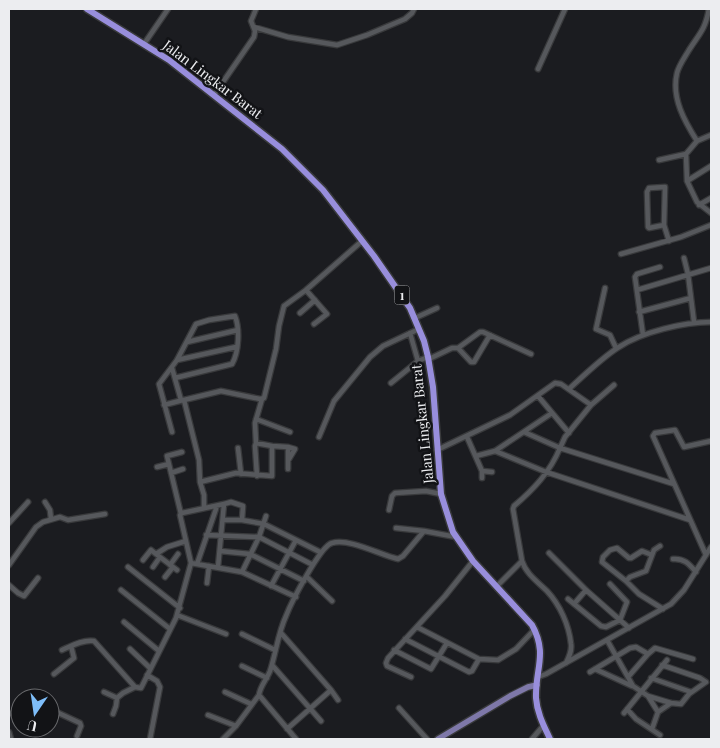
<svg xmlns="http://www.w3.org/2000/svg" width="720" height="748" viewBox="0 0 720 748" font-family="'Playfair Display',serif">
  <style>
    .lines { fill: none; stroke-linecap: round; stroke-linejoin: round }
    .minor-casing { stroke: #393a3c; stroke-width: 7 }
    .major-casing { stroke: #393a3c; stroke-width: 8 }
    .highway-casing { stroke: #393a3c; stroke-width: 9 }
    .minor { stroke: #56585c; stroke-width: 4.5 }
    .major { stroke: #7e78a9; stroke-width: 5.5 }
    .highway { stroke: #988edc; stroke-width: 6 }
    .labels { text-anchor: middle; dominant-baseline: central; stroke-width: 5; stroke-linejoin: round; paint-order: stroke }
    .shield { fill: #121316; stroke: #abacaf; stroke-width: 1 }
    .shield-label { font-size: 12px; font-weight: bold; fill: #ecedf0 }
    .street-label { font-size: 14px; fill: #ecedf0; stroke: #121316 }
  </style>
  <rect width="100%" height="100%" fill="#1b1c20"/>
  <g class="lines">
    <defs>
      <path id="minor" d="M 254,27 L 288,37 L 337,45 L 367,35 L 405,19 L 412,13 L 414,9
        M 144,44 L 168,9
        M 538,69 L 565,9
        M 214,95 L 254,37 L 255,31 L 251,21 L 256,9
        M 711,135 L 697,141 L 686,154 L 687,181 L 697,202 L 711,213
        M 697,141 C 685,122 671,98 677,73 C 679,65 685,57 689,50 C 700,33 705,30 709,9
        M 659,160 L 686,154
        M 687,181 L 711,166
        M 699,205 L 711,198
        M 664,225 L 649,228 L 648,227 L 647,192 L 649,188 L 665,187 L 664,225 L 669,241
        M 621,254 L 681,237 L 711,225
        M 684,258 L 688,274 L 694,322
        M 605,288 L 596,329 L 610,335 L 616,348
        M 306,290 L 327,314 L 314,324
        M 637,290 L 711,268
        M 639,312 L 691,298
        M 300,313 L 315,300
        M 415,318 L 437,308
        M 410,333 L 418,361 L 428,357
        M 643,335 L 635,277 L 637,274 L 660,267
        M 187,342 L 238,330
        M 458,348 L 471,362 L 474,362 L 490,335
        M 429,359 L 452,348 L 458,348 L 480,332 L 483,332 L 531,354
        M 177,360 L 236,347
        M 172,368 L 181,400
        M 391,383 L 418,361
        M 569,389 C 582,377 604,356 619,347 C 642,332 684,322 711,322
        M 538,396 L 569,433
        M 164,405 L 183,400
        M 256,419 L 290,432
        M 172,432 L 159,384 L 177,360 L 196,324 L 209,320 L 235,316 C 240,329 239,352 232,364 L 175,378
        M 524,432 L 560,448 L 565,437 L 591,405
        M 319,437 L 334,401 L 370,357 L 383,346 L 419,329
        M 467,437 L 482,471 L 482,478
        M 256,443 L 255,423 L 262,399
        M 272,446 L 288,447 L 288,469
        M 288,447 L 295,449 L 289,459
        M 238,448 L 241,474
        M 437,450 L 510,415 L 555,383 L 561,384 L 591,405 L 614,385
        M 495,451 L 546,472 L 690,520
        M 476,456 L 495,451 L 552,413
        M 157,467 L 169,464
        M 482,471 L 492,472
        M 171,473 L 183,469
        M 200,482 L 236,473 L 272,476 L 272,446 L 256,443 L 255,446 L 257,476
        M 45,502 L 50,510 L 51,519
        M 224,504 L 231,502 L 243,506 L 242,520
        M 204,508 L 204,495 L 200,482 L 199,460 L 184,400 L 221,391 L 260,399 L 264,398 L 276,349 L 279,326 L 284,306 L 306,290 L 362,241
        M 389,510 L 392,496 L 395,493 L 426,491 L 441,494
        M 181,514 L 167,456 L 182,452
        M 223,520 L 242,520 L 264,524 L 320,552
        M 9,523 L 28,502
        M 396,528 L 424,531
        M 206,535 L 259,537 L 313,565
        M 660,546 L 654,550 L 646,571 L 630,577 L 626,581 L 639,594 L 663,609
        M 220,551 L 250,554 L 304,581
        M 549,553 L 586,590 L 629,628
        M 706,555 L 653,436 L 655,433 L 675,430 L 684,447 L 711,441
        M 673,559 C 684,558 689,564 696,572
        M 143,560 L 151,550 L 156,554
        M 522,561 C 526,574 538,582 547,591 C 560,605 569,625 571,644 C 572,651 569,657 566,663
        M 191,563 L 242,572 L 296,597
        M 197,564 L 217,506
        M 9,565 L 36,527 L 43,522 L 60,517 L 68,520 L 105,514
        M 170,565 L 178,554
        M 128,567 L 180,608
        M 153,567 L 160,557
        M 177,570 L 156,554 L 167,547 L 186,541
        M 242,572 L 259,537 L 266,516
        M 165,577 L 173,567
        M 307,577 L 332,601
        M 626,581 L 602,562 L 603,557 L 610,550 L 617,548 L 629,558 L 631,558 L 642,551 L 652,555
        M 207,583 L 209,566
        M 9,585 L 18,593 L 24,596 L 38,578
        M 271,586 L 296,540
        M 497,586 L 522,561 L 513,509 L 514,506 C 534,489 550,472 560,448 L 674,484
        M 121,590 L 170,629
        M 568,599 L 601,626 L 606,627 L 620,620 L 627,602 L 610,584
        M 574,604 L 586,590
        M 177,615 L 226,634
        M 124,622 L 159,651
        M 281,633 L 331,690 L 287,729
        M 242,634 L 275,650
        M 405,639 L 469,672 L 472,671 L 479,659 L 417,627
        M 607,640 L 633,686 L 648,696 L 671,703 L 681,704 L 689,694 L 706,682 L 700,678 L 662,665
        M 130,649 L 150,668
        M 62,650 C 71,646 84,639 94,641 L 135,687 L 141,688 L 176,618 L 191,563 L 180,515 L 182,513 L 224,504 L 218,567
        M 394,650 L 431,669 L 447,643
        M 648,654 L 655,648 L 693,659
        M 479,659 L 498,660 L 516,649 L 535,629
        M 272,665 L 321,721
        M 242,666 L 267,678
        M 595,669 L 632,686
        M 590,672 L 630,648 L 636,647 L 648,654 L 628,677
        M 54,674 L 74,658 L 71,646
        M 147,675 L 157,681 L 160,687 L 150,739
        M 411,677 L 387,666 L 386,663 L 388,658 L 445,596 L 473,561
        M 538,677 L 546,674 L 671,604 L 684,590 L 711,547
        M 651,678 L 691,692
        M 331,690 L 338,700
        M 104,692 L 117,698
        M 225,692 L 251,704
        M 259,695 L 296,739
        M 648,696 L 658,712 L 671,703
        M 399,708 L 427,739
        M 50,709 L 80,723 L 81,726 L 77,736
        M 627,709 L 636,719 L 660,735
        M 624,713 L 667,660
        M 9,714 L 20,711
        M 113,714 L 116,706 L 117,698 L 123,693 L 135,687
        M 208,715 L 236,726
        M 652,729 L 658,712
        M 9,732 L 11,739
        M 223,739 L 236,726 L 259,695 C 260,686 267,679 270,671 C 276,653 278,633 286,616 C 291,603 320,546 332,543 C 350,538 380,555 398,559 L 403,556 L 424,531 L 456,537
        M 532,739 L 543,726"/>
      <path id="major" d="M 438,739 L 510,696 L 528,687 L 537,685"/>
      <path id="highway" d="M 87,9 L 169,60 L 282,149 L 323,190 L 374,256 L 410,308 L 424,341 L 428,357 L 433,387 L 441,494 L 453,532 L 473,561 L 532,625 C 548,654 535,669 536,698 C 537,713 544,726 550,739"/>
    </defs>
    <use href="#minor" class="minor-casing"/>
    <use href="#major" class="major-casing"/>
    <use href="#highway" class="highway-casing"/>
    <use href="#minor" class="minor"/>
    <use href="#major" class="major"/>
    <use href="#highway" class="highway"/>
  </g>
  <g class="labels">
    <rect class="shield" x="394.5" y="285.5" width="15" height="19" rx="4"/>
    <g class="shield-label">
      <text x="402" y="295">1</text>
    </g>
    <g class="street-label">
      <text transform="translate(213 79) rotate(37)">Jalan Lingkar Barat</text>
      <text transform="translate(422 424) rotate(-96)">Jalan Lingkar Barat</text>
    </g>
  </g>
  <rect width="720" height="748" fill="none" stroke="#ecedf0" stroke-width="20"/>
  <g transform="translate(35 713) rotate(193)"><circle r="24" fill="#121316" stroke="#696a6d"/>
  <path d="M0-4L9 19L0 12L-9 19Z" fill="#7ebef9"/>
  <text y="-8" font-size="14" font-weight="bold" text-anchor="middle" fill="#ecedf0">U</text>
  </g>
</svg>
